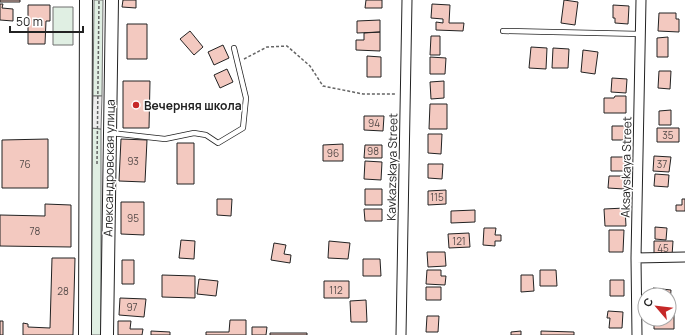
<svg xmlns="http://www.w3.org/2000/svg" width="685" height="335" viewBox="0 0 685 335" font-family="Manrope,sans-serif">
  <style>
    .green { fill: #e0efe3; stroke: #6f6f6f }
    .parking { fill: #ededed; stroke: #6f6f6f }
    .building { fill: #f3c9c0; stroke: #222 }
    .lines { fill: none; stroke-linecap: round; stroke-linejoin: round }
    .lane-casing { stroke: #222; stroke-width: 6 }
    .street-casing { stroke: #222; stroke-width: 11 }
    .secondary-casing { stroke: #222; stroke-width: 14 }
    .path { stroke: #646464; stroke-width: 1.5; stroke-dasharray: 3 2; stroke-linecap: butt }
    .lane { stroke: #fff; stroke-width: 4.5 }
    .street { stroke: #fff; stroke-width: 9 }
    .secondary { stroke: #fff; stroke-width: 12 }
    .poi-dot { fill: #c62828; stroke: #fff; stroke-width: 1.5 }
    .labels { text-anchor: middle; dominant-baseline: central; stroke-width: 3; stroke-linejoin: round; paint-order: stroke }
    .number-label { font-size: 10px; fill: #564c4a }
    .poi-label { font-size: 12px; font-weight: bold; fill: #222; stroke: #fff; text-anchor: start }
    .street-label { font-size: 12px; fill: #222; stroke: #fff }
  </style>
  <rect width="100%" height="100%" fill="#fff"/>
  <path class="green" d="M 94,0 L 103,0 L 102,96 L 93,96 Z
    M 53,7 L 73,7 L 73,45 L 53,45 Z
    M 92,128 L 101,129 L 101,335 L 90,335 Z"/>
  <path class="parking" d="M 93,96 L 102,96 L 101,129 L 92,128 Z"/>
  <path class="building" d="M 0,0 L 20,0 L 20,2 L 0,2 Z
    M 123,0 L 136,0 L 136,8 L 122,7 Z
    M 366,0 L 382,0 L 382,8 L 365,8 Z
    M 564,0 L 578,2 L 575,25 L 561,23 Z
    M 0,4 L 3,4 L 2,8 L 13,9 L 13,21 L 0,20 Z
    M 432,4 L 450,5 L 449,23 L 464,23 L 463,31 L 436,30 L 436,22 L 443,23 L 443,19 L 431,18 Z
    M 28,5 L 50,5 L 50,21 L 46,21 L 45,44 L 28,44 Z
    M 613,5 L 629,6 L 628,24 L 615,23 L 615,18 L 613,18 Z
    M 659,13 L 676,13 L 676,19 L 679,19 L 679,32 L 658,31 Z
    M 380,20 L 380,32 L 357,33 L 357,21 Z
    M 127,24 L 147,24 L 147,59 L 127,59 Z
    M 190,31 L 203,47 L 194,55 L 180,39 Z
    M 380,32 L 380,51 L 356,50 L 356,40 L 364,40 L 364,33 Z
    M 431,36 L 440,36 L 440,55 L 430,55 Z
    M 668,37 L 668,57 L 657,57 L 657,38 Z
    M 223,45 L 229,58 L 214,65 L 208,52 Z
    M 531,47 L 547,48 L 546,69 L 529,68 Z
    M 553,48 L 569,49 L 568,68 L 552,68 Z
    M 583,50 L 598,52 L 595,74 L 581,72 Z
    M 367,56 L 381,57 L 381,77 L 367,77 Z
    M 430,57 L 446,58 L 445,74 L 430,74 Z
    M 227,69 L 233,82 L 220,88 L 214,75 Z
    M 659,71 L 671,71 L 670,89 L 658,88 Z
    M 612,78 L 627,79 L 626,93 L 611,92 Z
    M 123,81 L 150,81 L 149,128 L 123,128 Z
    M 444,81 L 444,98 L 431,99 L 430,82 Z
    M 615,96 L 626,96 L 626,113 L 604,113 L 604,98 L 614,98 Z
    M 430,104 L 447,104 L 447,129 L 429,129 Z
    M 671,110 L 671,125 L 659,125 L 659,111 Z
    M 364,116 L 384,116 L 383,131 L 364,130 Z
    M 612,126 L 626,126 L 626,140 L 612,140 Z
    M 657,128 L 679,128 L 679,142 L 657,142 Z
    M 428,134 L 442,134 L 441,154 L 428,153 Z
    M 48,139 L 48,188 L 2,188 L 2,140 Z
    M 121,139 L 147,140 L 145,182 L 119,181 Z
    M 177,143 L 194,143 L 194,184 L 177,184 Z
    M 343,144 L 343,161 L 323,161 L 323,145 Z
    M 365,145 L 382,145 L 382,158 L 364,158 Z
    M 654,156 L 671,157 L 669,172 L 653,171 Z
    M 611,157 L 626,157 L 627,171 L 611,171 Z
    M 365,161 L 382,162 L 381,180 L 364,179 Z
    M 428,164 L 443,164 L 442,179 L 428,178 Z
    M 655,174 L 669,175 L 668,187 L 654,186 Z
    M 609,176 L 625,176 L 624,189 L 608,188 Z
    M 365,189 L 382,189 L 382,205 L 365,205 Z
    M 446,190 L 446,204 L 428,205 L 428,191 Z
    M 217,199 L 232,199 L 231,216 L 217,215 Z
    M 682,199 L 685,199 L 685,211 L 676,211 L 676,205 L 682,205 Z
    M 121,202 L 144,202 L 144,235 L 121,234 Z
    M 45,204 L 71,205 L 71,247 L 0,246 L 0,215 L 45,216 Z
    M 625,208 L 626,226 L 605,226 L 604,209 Z
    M 364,209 L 382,209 L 382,221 L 365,221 Z
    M 475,210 L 475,222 L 451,223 L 451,211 Z
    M 655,227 L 667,228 L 666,240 L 655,239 Z
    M 484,228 L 496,228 L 495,235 L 501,235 L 501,241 L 495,241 L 495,246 L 483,245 Z
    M 609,230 L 624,230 L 623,252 L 609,252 Z
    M 469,233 L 470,247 L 449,248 L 448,234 Z
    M 181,240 L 195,241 L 194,259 L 179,258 Z
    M 329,241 L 350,243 L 348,259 L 328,258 Z
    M 654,241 L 673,241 L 672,256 L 654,255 Z
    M 274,243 L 286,245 L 284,254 L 291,255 L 290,263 L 271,260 Z
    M 427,252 L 445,252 L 446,266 L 428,267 Z
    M 52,258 L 75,258 L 73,335 L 23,335 L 23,323 L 28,324 L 28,327 L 50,328 Z
    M 363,259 L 380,259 L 381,276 L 363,276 Z
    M 122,260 L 134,260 L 134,284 L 122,284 Z
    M 427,270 L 441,270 L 441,276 L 446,276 L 445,285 L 426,284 Z
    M 540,270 L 556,270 L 557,286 L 540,286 Z
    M 162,275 L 195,276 L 195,298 L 162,297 Z
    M 521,275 L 533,275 L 534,291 L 521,292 Z
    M 199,279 L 218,281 L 216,296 L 197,294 Z
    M 610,280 L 624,280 L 624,296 L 610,296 Z
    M 324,281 L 349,281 L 349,298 L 324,298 Z
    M 426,287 L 441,287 L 441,300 L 426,300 Z
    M 653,288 L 671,290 L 670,303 L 669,295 L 653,295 Z
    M 120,298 L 146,299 L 144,317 L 119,315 Z
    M 366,300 L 367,322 L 351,322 L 350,301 Z
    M 608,311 L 623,312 L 622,328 L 609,328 L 610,318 L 607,318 Z
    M 669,311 L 674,312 L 674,329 L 654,329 L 654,319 L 669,319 Z
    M 427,316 L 439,316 L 438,332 L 426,332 Z
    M 230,320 L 246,320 L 246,335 L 206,335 L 206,332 L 229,332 Z
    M 0,321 L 3,321 L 3,335 L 0,335 Z
    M 118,321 L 131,321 L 130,329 L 143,329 L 142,335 L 118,335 Z
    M 252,327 L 267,327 L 266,335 L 252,335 Z
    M 151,331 L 170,332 L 170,335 L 151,335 Z
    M 521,331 L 521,335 L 511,335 L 511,332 Z
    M 541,331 L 574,332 L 574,335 L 541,335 Z
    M 270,333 L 307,333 L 307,335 L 270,335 Z"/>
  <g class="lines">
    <defs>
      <path id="lane" d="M 503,31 L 641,34
        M 111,133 L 165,139 L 194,133 L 206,135 L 218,143 L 243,128 L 246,98 L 234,48"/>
      <path id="street" d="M 636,258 L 685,257
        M 401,335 L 407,0
        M 637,335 L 636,258 L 641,0"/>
      <path id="secondary" d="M 85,335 L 86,0
        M 107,335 L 112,0"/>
    </defs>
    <use href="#lane" class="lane-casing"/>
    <use href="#street" class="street-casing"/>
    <use href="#secondary" class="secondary-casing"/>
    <path class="path" d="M 244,59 L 267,47 L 287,46 L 310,66 L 323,86 L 363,94 L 396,94
      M 97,164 L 99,0"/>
    <use href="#lane" class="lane"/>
    <use href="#street" class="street"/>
    <use href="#secondary" class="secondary"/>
  </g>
  <circle class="poi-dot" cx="136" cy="105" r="4"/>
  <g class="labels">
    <g class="number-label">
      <text x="374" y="123">94</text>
      <text x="668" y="135">35</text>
      <text x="373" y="151">98</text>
      <text x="333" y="153">96</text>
      <text x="133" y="161">93</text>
      <text x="25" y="164">76</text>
      <text x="662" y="164">37</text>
      <text x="437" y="197">115</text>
      <text x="133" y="218">95</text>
      <text x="35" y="231">78</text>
      <text x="459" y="241">121</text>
      <text x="663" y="248">45</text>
      <text x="336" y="290">112</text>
      <text x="63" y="291">28</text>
      <text x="132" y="307">97</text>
    </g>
    <g class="poi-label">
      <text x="144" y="105">Вечерняя школа</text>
    </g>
    <g class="street-label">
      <text transform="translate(392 167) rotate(-89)">Kavkazskaya Street</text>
      <text transform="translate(626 167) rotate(-89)">Aksayskaya Street</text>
      <text transform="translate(109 168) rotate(-89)">Александровская улица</text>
    </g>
  </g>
  <g transform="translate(657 307) rotate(298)"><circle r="19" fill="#ffffff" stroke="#a7a7a7"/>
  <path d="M0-3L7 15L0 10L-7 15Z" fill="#c62828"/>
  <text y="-6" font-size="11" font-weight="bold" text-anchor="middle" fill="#222222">С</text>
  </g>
  <path d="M10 26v6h73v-6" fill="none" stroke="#222222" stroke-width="2"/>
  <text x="16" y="26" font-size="12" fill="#222222" stroke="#ffffff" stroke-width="3" paint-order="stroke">50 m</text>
</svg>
